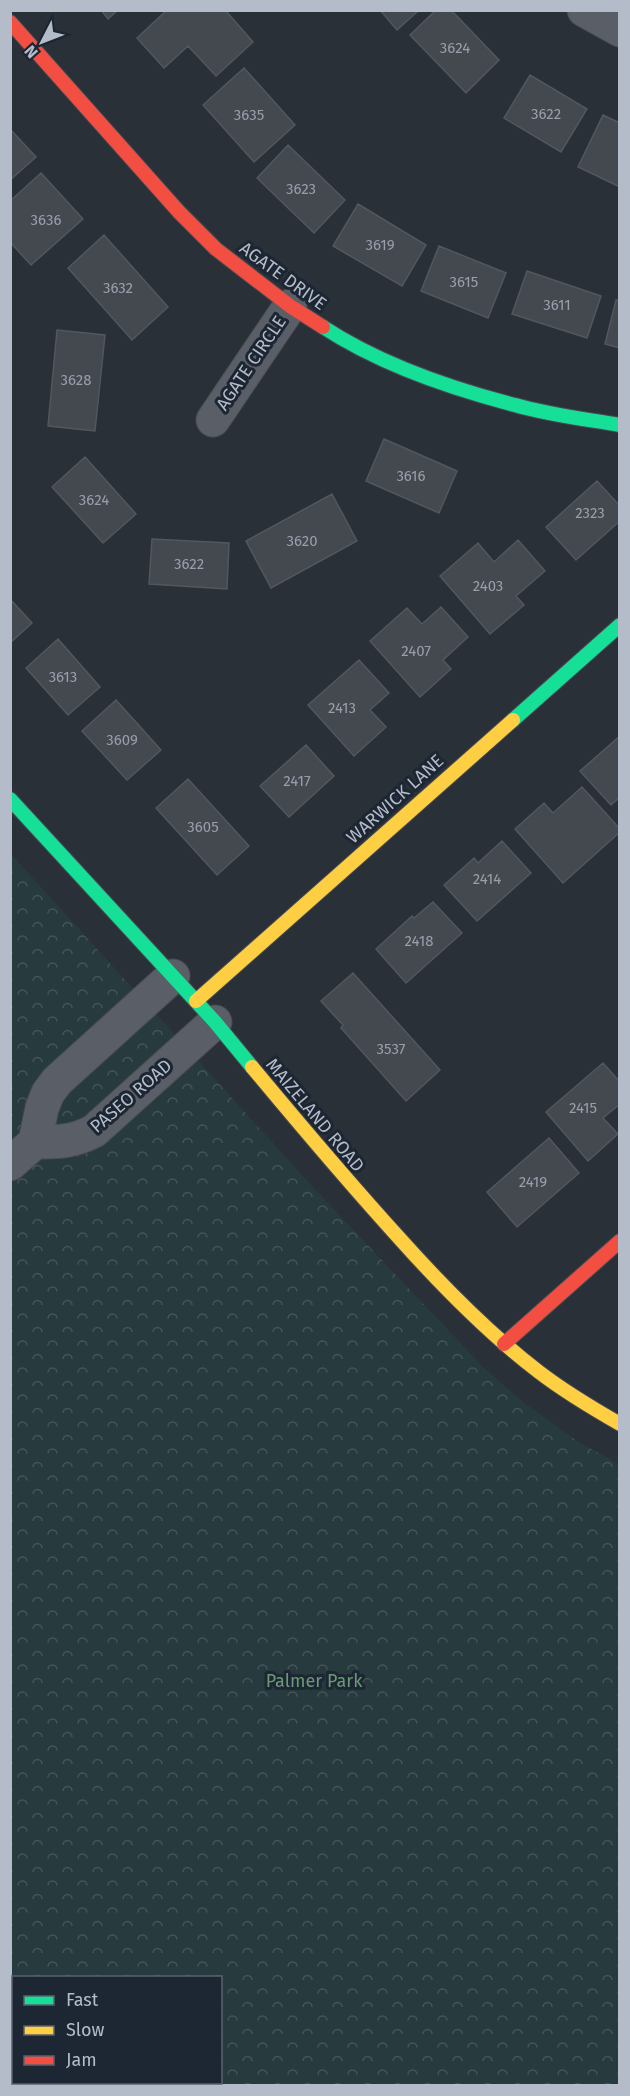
<svg xmlns="http://www.w3.org/2000/svg" width="630" height="2096" viewBox="0 0 630 2096" font-family="'Fira Sans',sans-serif">
  <style>
    .forest { fill: url(#forest-crowns); fill-rule: evenodd }
    .building { fill: #444950; stroke: #52575f; stroke-width: 1.5 }
    .lines { fill: none; stroke-linecap: round; stroke-linejoin: round }
    .street-casing { stroke: #484c53; stroke-width: 35 }
    .fast-casing { stroke: #484c53; stroke-width: 16 }
    .slow-casing { stroke: #484c53; stroke-width: 16 }
    .jam-casing { stroke: #484c53; stroke-width: 16 }
    .street { stroke: #5a5e66; stroke-width: 33 }
    .fast { stroke: #16e098; stroke-width: 14 }
    .slow { stroke: #ffcf43; stroke-width: 14 }
    .jam { stroke: #f24e42; stroke-width: 14 }
    .labels { text-anchor: middle; dominant-baseline: central; stroke-width: 6; stroke-linejoin: round; paint-order: stroke }
    .number-label { font-size: 15px; fill: #989fab }
    .street-label { font-size: 18px; fill: #b4bcc9; stroke: #1d2633 }
    .park-label { font-size: 18px; fill: #6b9a76; stroke: #1d2633 }
  </style>
  <defs>
    <pattern id="forest-crowns" width="20" height="18" patternUnits="userSpaceOnUse" patternTransform="scale(1.5)"><rect width="20" height="18" fill="#273a3e"/><path d="M2 6a3 3 0 1 1 6 0M12 15a3 3 0 1 1 6 0" fill="none" stroke="#445559"/></pattern>
  </defs>
  <rect width="100%" height="100%" fill="#2a3038"/>
  <path class="forest" d="M 10,853 L 310,1184 L 485,1369 L 527,1405 L 580,1443 L 619,1464 L 619,2085 L 11,2085 ZM 14,1978 L 220,1978 L 220,2082 L 14,2082 Z"/>
  <path class="building" d="M 101,10 L 118,10 L 108,19 Z
    M 167,10 L 225,10 L 253,42 L 216,76 L 188,46 L 164,68 L 137,38 Z
    M 380,10 L 419,10 L 397,30 Z
    M 436,10 L 451,10 L 499,60 L 466,93 L 410,35 Z
    M 244,68 L 295,125 L 254,162 L 203,105 Z
    M 530,75 L 587,109 L 561,152 L 504,118 Z
    M 603,115 L 620,123 L 620,187 L 578,167 Z
    M 10,129 L 36,157 L 10,180 Z
    M 288,145 L 345,200 L 314,233 L 257,178 Z
    M 41,173 L 83,219 L 31,265 L 10,242 L 10,201 Z
    M 358,204 L 426,245 L 402,286 L 333,246 Z
    M 104,235 L 168,307 L 132,340 L 68,268 Z
    M 439,246 L 506,273 L 488,318 L 421,291 Z
    M 527,271 L 601,296 L 587,338 L 512,314 Z
    M 616,300 L 620,300 L 620,348 L 605,344 Z
    M 57,330 L 105,335 L 95,431 L 48,426 Z
    M 384,439 L 457,471 L 439,513 L 366,481 Z
    M 85,457 L 136,514 L 103,543 L 52,487 Z
    M 597,481 L 620,506 L 620,521 L 576,560 L 546,527 Z
    M 332,494 L 357,541 L 271,588 L 246,541 Z
    M 152,539 L 229,543 L 227,589 L 149,584 Z
    M 518,540 L 545,571 L 516,596 L 524,605 L 490,634 L 440,576 L 478,543 L 494,562 Z
    M 10,599 L 32,623 L 10,643 Z
    M 441,607 L 468,637 L 443,660 L 451,669 L 420,697 L 370,641 L 407,608 L 422,624 Z
    M 58,639 L 100,687 L 68,715 L 26,668 Z
    M 359,660 L 389,693 L 370,710 L 386,727 L 354,756 L 308,705 Z
    M 116,700 L 161,750 L 127,780 L 82,731 Z
    M 620,736 L 620,797 L 611,805 L 580,771 Z
    M 306,745 L 334,776 L 289,817 L 260,786 Z
    M 188,779 L 249,846 L 217,875 L 156,808 Z
    M 582,787 L 620,829 L 620,832 L 563,883 L 515,829 L 544,803 L 553,813 Z
    M 502,841 L 531,873 L 477,921 L 444,885 L 474,858 L 478,863 Z
    M 433,902 L 462,933 L 406,983 L 376,949 L 412,916 L 414,918 Z
    M 353,973 L 440,1070 L 406,1101 L 341,1028 L 343,1025 L 321,1001 Z
    M 603,1063 L 620,1082 L 620,1104 L 603,1118 L 618,1134 L 588,1161 L 546,1112 Z
    M 549,1138 L 579,1173 L 517,1227 L 487,1192 Z"/>
  <g class="lines">
    <defs>
      <path id="street" d="M 584,10 L 620,30
        M 213,420 L 290,306
        M 35,1142 C 59,1142 73,1142 94,1131 L 215,1022
        M 10,1164 L 35,1142 L 42,1108 L 48,1093 L 57,1081 L 173,976"/>
      <path id="fast" d="M 323,327 C 381,365 449,388 515,405 C 549,415 585,419 620,425
        M 513,720 L 620,625
        M 10,799 L 215,1022 L 252,1067"/>
      <path id="slow" d="M 196,1001 L 513,720
        M 252,1067 C 301,1126 350,1184 401,1240 C 444,1288 488,1333 539,1372 C 565,1392 592,1408 620,1424"/>
      <path id="jam" d="M 10,22 L 179,212 L 216,249 L 290,306 L 323,327
        M 504,1344 L 620,1241"/>
    </defs>
    <use href="#street" class="street-casing"/>
    <use href="#fast" class="fast-casing"/>
    <use href="#slow" class="slow-casing"/>
    <use href="#jam" class="jam-casing"/>
    <use href="#street" class="street"/>
    <use href="#fast" class="fast"/>
    <use href="#slow" class="slow"/>
    <use href="#jam" class="jam"/>
  </g>
  <g class="labels">
    <g class="number-label">
      <text x="455" y="48">3624</text>
      <text x="546" y="114">3622</text>
      <text x="249" y="115">3635</text>
      <text x="301" y="189">3623</text>
      <text x="46" y="220">3636</text>
      <text x="380" y="245">3619</text>
      <text x="464" y="282">3615</text>
      <text x="118" y="288">3632</text>
      <text x="557" y="305">3611</text>
      <text x="76" y="380">3628</text>
      <text x="411" y="476">3616</text>
      <text x="94" y="500">3624</text>
      <text x="590" y="513">2323</text>
      <text x="302" y="541">3620</text>
      <text x="189" y="564">3622</text>
      <text x="488" y="586">2403</text>
      <text x="416" y="651">2407</text>
      <text x="63" y="677">3613</text>
      <text x="342" y="708">2413</text>
      <text x="122" y="740">3609</text>
      <text x="297" y="781">2417</text>
      <text x="203" y="827">3605</text>
      <text x="487" y="879">2414</text>
      <text x="419" y="941">2418</text>
      <text x="391" y="1049">3537</text>
      <text x="583" y="1108">2415</text>
      <text x="533" y="1182">2419</text>
    </g>
    <g class="street-label">
      <text transform="translate(283 276) rotate(36)">AGATE DRIVE</text>
      <text transform="translate(251 363) rotate(-56)">AGATE CIRCLE</text>
      <text transform="translate(395 799) rotate(-42)">WARWICK LANE</text>
      <text transform="translate(131 1096) rotate(-41)">PASEO ROAD</text>
      <text transform="translate(315 1115) rotate(50)">MAIZELAND ROAD</text>
    </g>
    <g class="park-label">
      <text x="314" y="1681">Palmer Park</text>
    </g>
  </g>
  <rect width="630" height="2096" fill="none" stroke="#b4bcc9" stroke-width="24"/>
  <rect x="12" y="1976" width="210" height="108" fill="#1d2633" stroke="#59626f" stroke-width="1.5"/>
  <rect x="24" y="1996" width="30" height="9" fill="#16e098" stroke="#59626f" stroke-width="1.5"/>
  <text x="66" y="2006" font-size="18" fill="#b4bcc9">Fast</text>
  <rect x="24" y="2026" width="30" height="9" fill="#ffcf43" stroke="#59626f" stroke-width="1.5"/>
  <text x="66" y="2036" font-size="18" fill="#b4bcc9">Slow</text>
  <rect x="24" y="2056" width="30" height="9" fill="#f24e42" stroke="#59626f" stroke-width="1.5"/>
  <text x="66" y="2066" font-size="18" fill="#b4bcc9">Jam</text>
  <g transform="translate(42 42) rotate(228)" stroke="#1d2633" stroke-width="4.5" paint-order="stroke">
  <path d="M0-4.5L10 22L0 15L-10 22Z" fill="#b4bcc9"/>
  <text y="-9" font-size="16" font-weight="bold" text-anchor="middle" fill="#b4bcc9">N</text>
  </g>
</svg>
